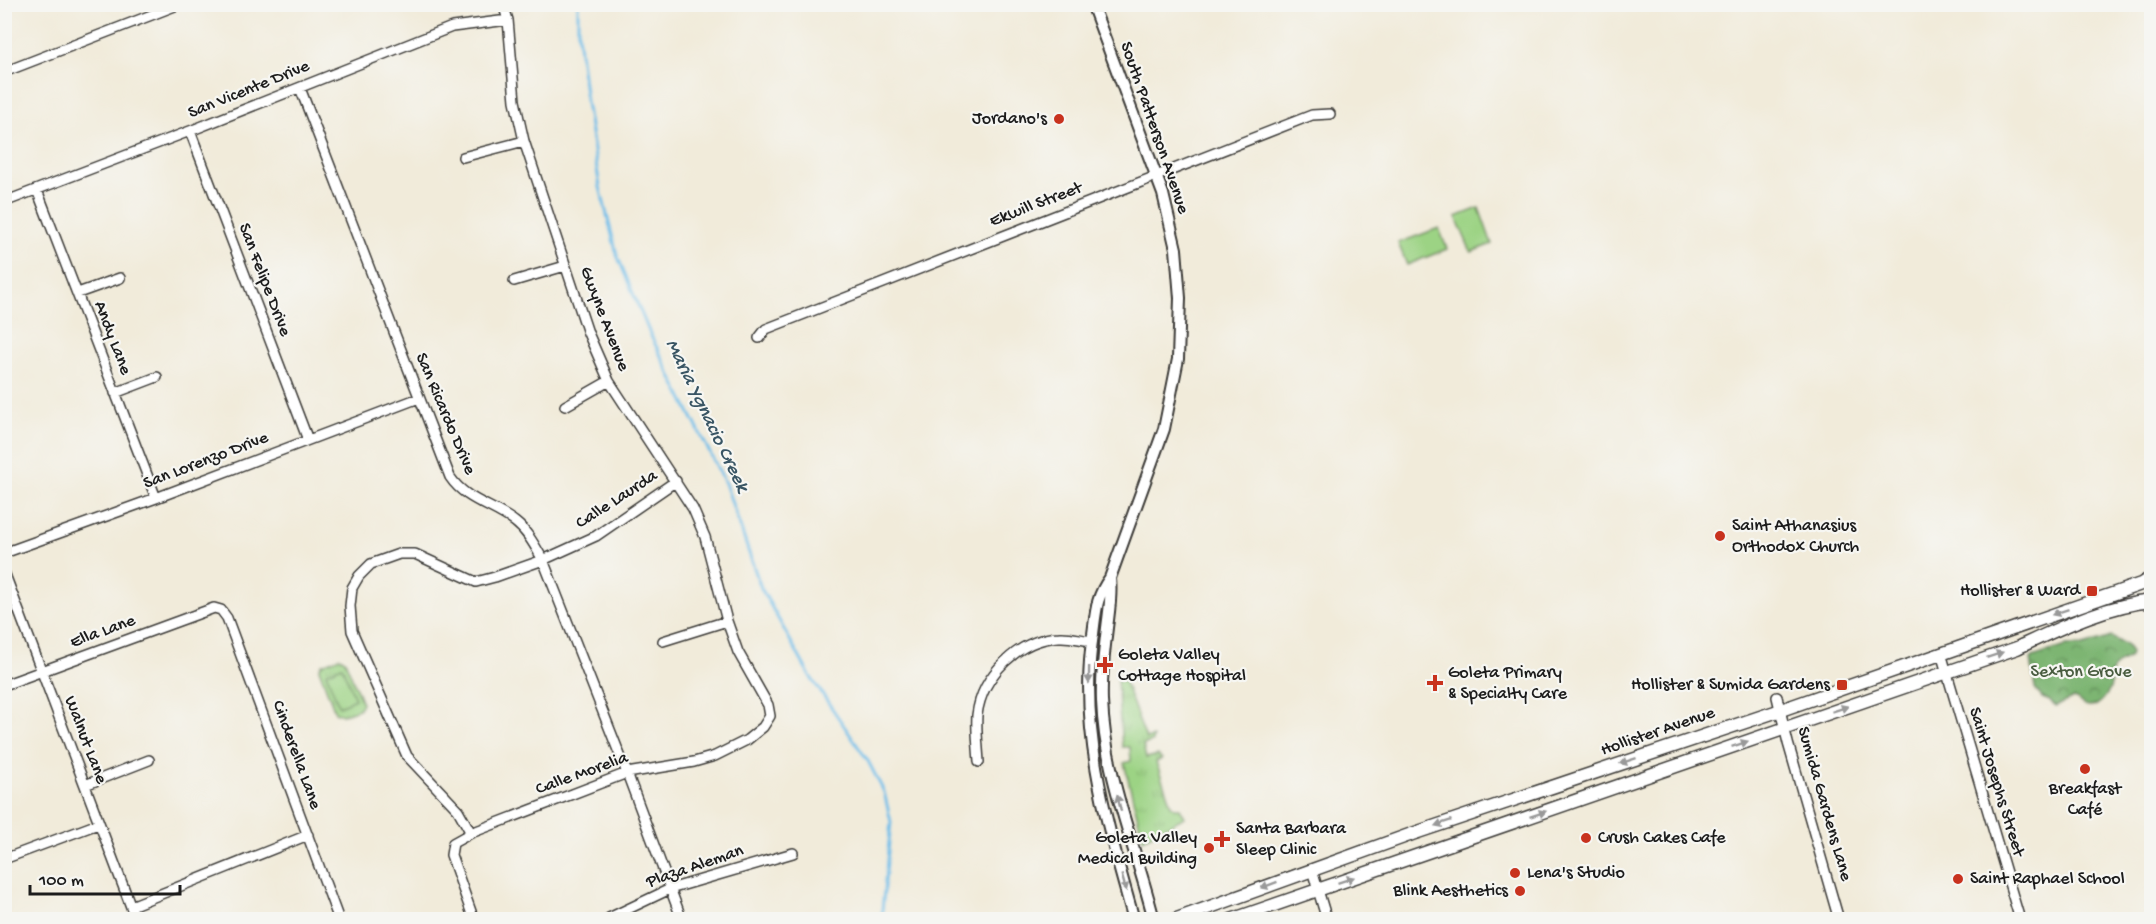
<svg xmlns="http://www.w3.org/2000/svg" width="2156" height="924" viewBox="0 0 2156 924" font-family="'Gochi Hand',sans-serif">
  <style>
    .grass { fill: url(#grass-tufts); stroke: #5c7850; stroke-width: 1.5 }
    .forest { fill: url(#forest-crowns); stroke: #4c6847; stroke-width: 1.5 }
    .garden { fill: #9cd384; stroke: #5c7850; stroke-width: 1.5 }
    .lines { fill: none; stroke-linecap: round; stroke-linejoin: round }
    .stream { stroke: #6ebee9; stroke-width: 3 }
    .minor-casing { stroke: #3c3b38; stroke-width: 12 }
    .tertiary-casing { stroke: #3c3b38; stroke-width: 14 }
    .secondary-casing { stroke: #3c3b38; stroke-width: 15 }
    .minor { stroke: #fff; stroke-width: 9 }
    .tertiary { stroke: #fff; stroke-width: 10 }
    .secondary { stroke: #fff; stroke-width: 12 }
    .oneway { fill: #999 }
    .poi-dot { fill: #c8321e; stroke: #f6f6f2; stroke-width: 2 }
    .labels { text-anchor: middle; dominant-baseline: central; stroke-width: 4.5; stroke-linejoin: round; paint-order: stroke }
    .street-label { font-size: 18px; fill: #1c1c1c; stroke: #f6f6f2 }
    .poi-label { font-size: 18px; fill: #1c1c1c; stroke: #f6f6f2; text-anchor: start }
    .park-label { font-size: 18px; fill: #495c40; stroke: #f6f6f2 }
    .water-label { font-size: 20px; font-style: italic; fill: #395564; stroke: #f6f6f2 }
  </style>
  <defs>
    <pattern id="grass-tufts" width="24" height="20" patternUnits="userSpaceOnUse" patternTransform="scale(1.5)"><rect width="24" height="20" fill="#9cd384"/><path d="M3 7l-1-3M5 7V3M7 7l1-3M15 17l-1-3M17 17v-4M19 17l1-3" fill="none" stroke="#86b571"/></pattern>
    <pattern id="forest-crowns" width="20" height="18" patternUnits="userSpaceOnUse" patternTransform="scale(1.5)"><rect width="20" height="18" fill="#7db572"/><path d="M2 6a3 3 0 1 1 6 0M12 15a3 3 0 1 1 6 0" fill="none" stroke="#66925d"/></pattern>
  </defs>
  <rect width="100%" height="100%" fill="#f6f6f2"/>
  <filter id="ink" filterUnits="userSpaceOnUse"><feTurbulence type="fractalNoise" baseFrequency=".0167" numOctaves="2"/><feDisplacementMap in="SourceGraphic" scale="12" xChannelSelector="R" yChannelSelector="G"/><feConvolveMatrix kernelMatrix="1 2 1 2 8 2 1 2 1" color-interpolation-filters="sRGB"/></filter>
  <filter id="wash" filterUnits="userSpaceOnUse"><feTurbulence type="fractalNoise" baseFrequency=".008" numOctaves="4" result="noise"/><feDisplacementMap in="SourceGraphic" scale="24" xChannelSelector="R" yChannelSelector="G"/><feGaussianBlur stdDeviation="1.35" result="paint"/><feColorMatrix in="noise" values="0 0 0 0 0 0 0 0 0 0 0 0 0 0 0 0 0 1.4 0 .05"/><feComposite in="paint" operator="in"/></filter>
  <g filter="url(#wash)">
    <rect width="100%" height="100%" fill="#f1ebda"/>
    <path class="grass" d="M 340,657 L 345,660 L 362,703 L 359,709 L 342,715 L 335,712 L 319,669 L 322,664 Z
      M 1124,680 L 1146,739 L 1153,737 L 1152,742 L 1143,745 L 1146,758 L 1158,755 L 1162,759 L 1156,762 L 1171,805 L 1174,808 L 1180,808 L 1185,817 L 1143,839 L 1124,763 L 1131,761 L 1130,747 L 1122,747 L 1117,681 Z"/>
    <path class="forest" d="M 2111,637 L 2126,645 L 2131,652 L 2130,657 C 2122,661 2116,663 2112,671 C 2109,676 2111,680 2111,685 C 2110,693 2098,708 2089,707 C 2082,707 2081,700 2074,698 L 2056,706 L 2050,701 L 2042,698 L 2035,688 L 2031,659 L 2033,657 L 2066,646 L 2083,646 Z"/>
    <path class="garden" d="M 1479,208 L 1492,244 L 1471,252 L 1456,217 Z
      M 1439,228 L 1447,249 L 1407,265 L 1398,243 Z
      M 342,666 L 355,699 L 339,706 L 326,673 Z"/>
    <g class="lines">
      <path class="stream" d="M 578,4 L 578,35 L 586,102 L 600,187 L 617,255 L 650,334 L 725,483 L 761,588 L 810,676 L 868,761 L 884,792 L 891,822 L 881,920"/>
    </g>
  </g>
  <g filter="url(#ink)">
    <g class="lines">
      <defs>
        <path id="minor" d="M 4,72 L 180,4
          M 300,88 L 450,477 C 466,501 493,505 515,522 C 528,532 535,546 543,560 L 627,773 L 682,920
          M 190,131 L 308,440
          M 463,157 L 524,141
          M 37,190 L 156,498
          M 4,202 L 190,131 L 452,27 L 508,20
          M 514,281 L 565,266
          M 78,293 L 120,278
          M 759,338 L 766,329 L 1312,115 L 1330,114
          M 115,393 L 157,377
          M 565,406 L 609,381
          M 4,553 L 156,498 L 419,398
          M 4,572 L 136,920
          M 663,641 L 727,621
          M 1941,653 L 2020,920
          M 4,685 L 214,608 L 221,610 L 227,618 L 339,920
          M 1777,697 L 1788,743 L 1839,920
          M 979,762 C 978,746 976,730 977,715 C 982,675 1019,639 1059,637 C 1070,636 1081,640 1092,641
          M 85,785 L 149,760
          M 471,833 L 458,810 L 407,756 L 352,631 L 350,606 L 352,588 L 359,576 L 371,564 L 399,554 L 415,554 L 476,582 L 495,577 L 543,560 L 596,536 L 676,481
          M 4,859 L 98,824
          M 1312,870 L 1327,920
          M 131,906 L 308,835
          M 609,918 L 670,889 L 793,853
          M 474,920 L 451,855 L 453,843 L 471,833 L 627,773 L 694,762 L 715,756 L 747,740 L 763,727 L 770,716 L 768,705 L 738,652 L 727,621 L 705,537 L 693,509 L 609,381 L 588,333 L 524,141 L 515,101 L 508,20 L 503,4"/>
        <path id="tertiary" d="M 1092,4 L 1163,194 L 1176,249 L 1180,298 L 1178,359 L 1164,429 L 1110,578 C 1096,597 1096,611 1093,634 C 1078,731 1108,827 1134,920
          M 1110,578 C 1112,596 1109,611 1107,628 C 1104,652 1101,677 1102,701 C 1105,778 1136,847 1154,920"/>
        <path id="secondary" d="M 1174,920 L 1412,834 L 1781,710 L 2141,584 L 2152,577
          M 1231,920 L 2017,648 C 2058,629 2106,605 2152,601"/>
      </defs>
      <use href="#minor" class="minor-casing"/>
      <use href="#tertiary" class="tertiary-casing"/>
      <use href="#secondary" class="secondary-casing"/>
      <use href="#minor" class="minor"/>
      <use href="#tertiary" class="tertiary"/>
      <use href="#secondary" class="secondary"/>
    </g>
    <defs><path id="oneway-solid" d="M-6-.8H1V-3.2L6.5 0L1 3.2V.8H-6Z" transform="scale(1.5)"/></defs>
    <g class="oneway">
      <use href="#oneway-solid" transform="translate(2060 612) rotate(161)"/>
      <use href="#oneway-solid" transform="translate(1995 655) rotate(-19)"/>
      <use href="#oneway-solid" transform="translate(1089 675) rotate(91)"/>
      <use href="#oneway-solid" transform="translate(1840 709) rotate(-19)"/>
      <use href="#oneway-solid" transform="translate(1740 744) rotate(-19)"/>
      <use href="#oneway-solid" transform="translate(1628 761) rotate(162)"/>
      <use href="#oneway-solid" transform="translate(1119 803) rotate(-104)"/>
      <use href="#oneway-solid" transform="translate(1538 814) rotate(-19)"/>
      <use href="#oneway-solid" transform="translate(1443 823) rotate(161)"/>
      <use href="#oneway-solid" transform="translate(1346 880) rotate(-19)"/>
      <use href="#oneway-solid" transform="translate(1124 883) rotate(74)"/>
      <use href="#oneway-solid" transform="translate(1269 885) rotate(160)"/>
    </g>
  </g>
  <g class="poi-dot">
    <circle cx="1059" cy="119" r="6"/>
    <circle cx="1720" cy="536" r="6"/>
    <rect x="2086" y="585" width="12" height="12" rx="3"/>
    <path d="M1102 656h6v6h6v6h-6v6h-6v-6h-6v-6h6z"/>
    <path d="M1432 674h6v6h6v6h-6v6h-6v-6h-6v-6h6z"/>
    <rect x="1836" y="679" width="12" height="12" rx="3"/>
    <circle cx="2085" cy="769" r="6"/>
    <circle cx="1586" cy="838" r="6"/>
    <path d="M1219 830h6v6h6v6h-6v6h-6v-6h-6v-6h6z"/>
    <circle cx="1209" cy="848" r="6"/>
    <circle cx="1515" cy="873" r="6"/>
    <circle cx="1958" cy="879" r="6"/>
    <circle cx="1520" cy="891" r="6"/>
  </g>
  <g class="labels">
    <g class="street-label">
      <text transform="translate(249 90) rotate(-22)">San Vicente Drive</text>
      <text transform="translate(1154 128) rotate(71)">South Patterson Avenue</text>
      <text transform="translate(1036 205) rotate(-21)">Ekwill Street</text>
      <text transform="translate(264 280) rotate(69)">San Felipe Drive</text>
      <text transform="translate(604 319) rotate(69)">Gwyne Avenue</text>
      <text transform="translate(112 338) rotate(69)">Andy Lane</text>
      <text transform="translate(445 414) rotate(67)">San Ricardo Drive</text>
      <text transform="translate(206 461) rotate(-21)">San Lorenzo Drive</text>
      <text transform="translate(617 500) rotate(-33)">Calle Laurda</text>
      <text transform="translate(103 632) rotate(-20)">Ella Lane</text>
      <text transform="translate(1658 732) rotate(-19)">Hollister Avenue</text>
      <text transform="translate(85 740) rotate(69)">Walnut Lane</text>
      <text transform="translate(296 755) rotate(70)">Cinderella Lane</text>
      <text transform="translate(582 774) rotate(-20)">Calle Morelia</text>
      <text transform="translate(1996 782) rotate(73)">Saint Josephs Street</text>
      <text transform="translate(1824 804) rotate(74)">Sumida Gardens Lane</text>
      <text transform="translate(695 867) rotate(-19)">Plaza Aleman</text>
    </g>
    <g class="poi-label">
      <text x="1047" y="119" text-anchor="end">Jordano's</text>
      <text x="1732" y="526">Saint Athanasius<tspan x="1732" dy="21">Orthodox Church</tspan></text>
      <text x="2080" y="591" text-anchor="end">Hollister &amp; Ward</text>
      <text x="1118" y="655">Goleta Valley<tspan x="1118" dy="21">Cottage Hospital</tspan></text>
      <text x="1448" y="673">Goleta Primary<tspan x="1448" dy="21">&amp; Specialty Care</tspan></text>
      <text x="1830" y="685" text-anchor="end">Hollister &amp; Sumida Gardens</text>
      <text x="2085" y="789" text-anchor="middle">Breakfast<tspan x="2085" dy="21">Café</tspan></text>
      <text x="1236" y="829">Santa Barbara<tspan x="1236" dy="21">Sleep Clinic</tspan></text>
      <text x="1197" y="838" text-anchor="end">Goleta Valley<tspan x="1197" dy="21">Medical Building</tspan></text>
      <text x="1598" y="838">Crush Cakes Cafe</text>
      <text x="1527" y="873">Lena's Studio</text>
      <text x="1970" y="879">Saint Raphael School</text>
      <text x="1508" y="891" text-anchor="end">Blink Aesthetics</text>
    </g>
    <g class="park-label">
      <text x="2081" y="672">Sexton Grove</text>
    </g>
    <g class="water-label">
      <text transform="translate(706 416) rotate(64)">Maria Ygnacio Creek</text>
    </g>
  </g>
  <rect width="2156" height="924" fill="none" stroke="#f6f6f2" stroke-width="24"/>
  <path d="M30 885v9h150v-9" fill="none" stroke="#1c1c1c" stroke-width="3"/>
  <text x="39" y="885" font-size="18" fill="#1c1c1c" stroke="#f6f6f2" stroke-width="4.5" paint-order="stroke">100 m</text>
</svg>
